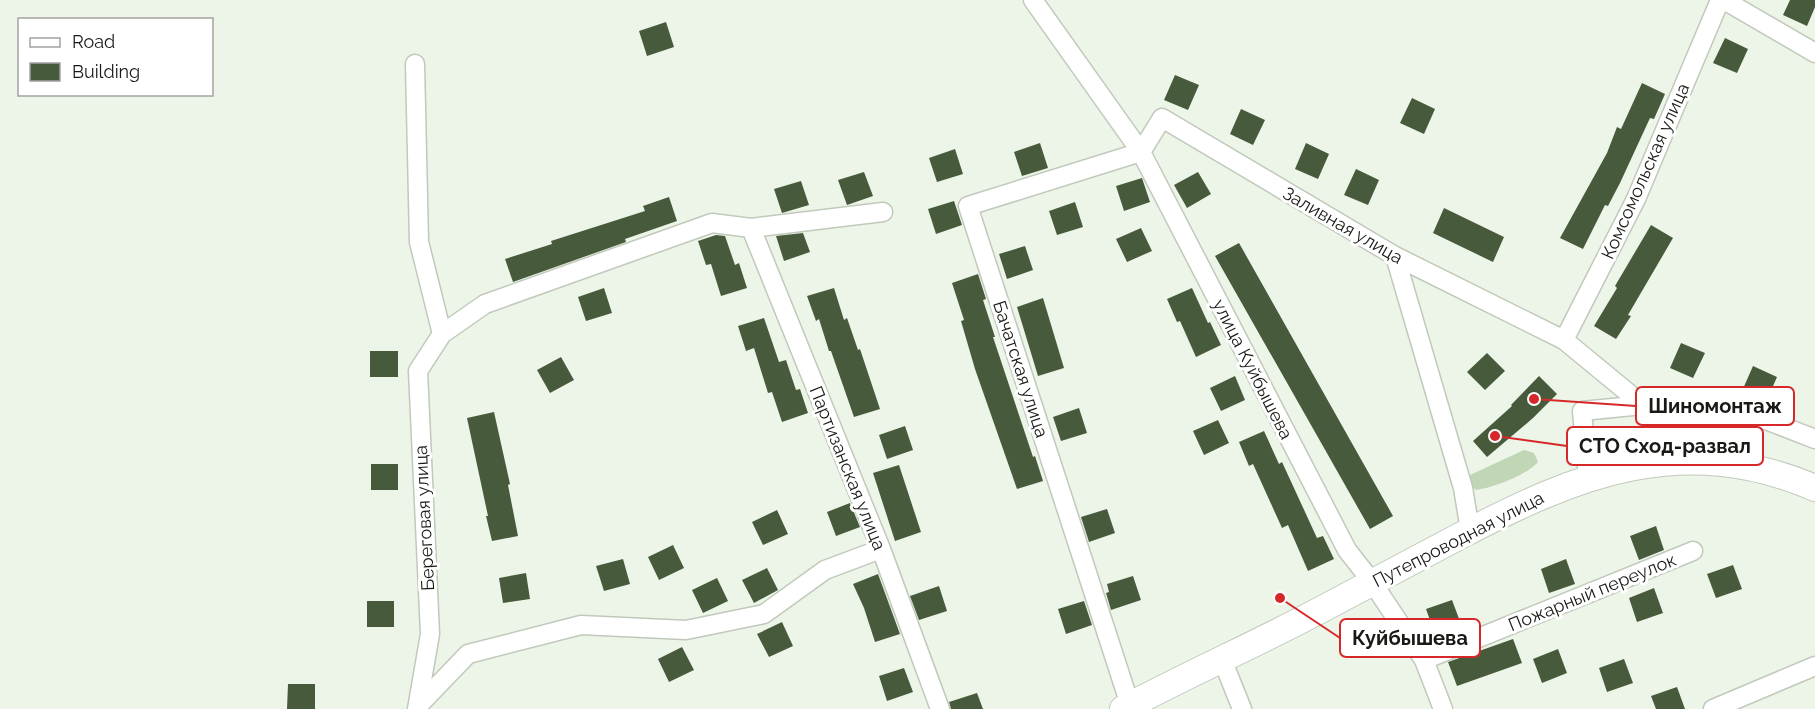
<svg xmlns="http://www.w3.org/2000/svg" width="1815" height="709" viewBox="0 0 1815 709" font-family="Raleway,sans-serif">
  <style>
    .green { fill: #c0d6b4 }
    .building { fill: #475b3c }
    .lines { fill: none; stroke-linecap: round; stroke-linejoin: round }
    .street-casing { stroke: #c0c9bb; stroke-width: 21 }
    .secondary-casing { stroke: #c0c9bb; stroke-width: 28 }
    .street { stroke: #fff; stroke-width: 18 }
    .secondary { stroke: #fff; stroke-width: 26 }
    .labels { text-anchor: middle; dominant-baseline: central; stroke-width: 6; stroke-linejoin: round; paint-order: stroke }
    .street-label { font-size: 18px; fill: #171a15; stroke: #fff }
    .leader { fill: none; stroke: #d62828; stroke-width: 2 }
    .callout-dot { fill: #d62828; stroke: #fff; stroke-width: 2 }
    .callout { fill: #fff; stroke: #d62828; stroke-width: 2 }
    .callout-label { font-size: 20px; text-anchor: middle; font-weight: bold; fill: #171a15 }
  </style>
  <rect width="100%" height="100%" fill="#ecf5e7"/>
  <path class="green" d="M 1524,450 L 1534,453 L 1538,462 C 1527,475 1493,488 1476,490 L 1467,482 L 1470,475 Z"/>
  <path class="building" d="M 1790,0 L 1815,0 L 1815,7 L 1807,26 L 1783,15 Z
    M 666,22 L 674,47 L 647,56 L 639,31 Z
    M 1725,38 L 1748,49 L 1737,73 L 1713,63 Z
    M 1175,75 L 1199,85 L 1188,110 L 1164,100 Z
    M 1642,83 L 1665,94 L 1654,119 L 1650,118 L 1620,183 L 1608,206 L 1605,205 L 1583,249 L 1560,238 L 1607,153 L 1617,127 L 1621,129 Z
    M 1412,98 L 1435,109 L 1424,134 L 1400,123 Z
    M 1241,109 L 1265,120 L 1253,145 L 1230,134 Z
    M 1040,143 L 1048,168 L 1022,176 L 1014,152 Z
    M 1306,143 L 1329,154 L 1318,179 L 1295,169 Z
    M 955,149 L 963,174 L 937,182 L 929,158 Z
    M 1356,169 L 1379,180 L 1368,205 L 1344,195 Z
    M 864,172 L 873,196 L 847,205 L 838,180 Z
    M 1198,172 L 1211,194 L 1187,208 L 1174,185 Z
    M 1142,178 L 1150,202 L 1124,211 L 1116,186 Z
    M 801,181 L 809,205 L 782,213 L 774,189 Z
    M 669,197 L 677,221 L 625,239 L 626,242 L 513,282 L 505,259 L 552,244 L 551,241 L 645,211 L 643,206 Z
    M 954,201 L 962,225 L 936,234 L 928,209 Z
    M 1075,202 L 1083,227 L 1057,235 L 1049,211 Z
    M 1444,208 L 1504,237 L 1493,262 L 1433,233 Z
    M 1651,225 L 1673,238 L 1628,315 L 1631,316 L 1616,339 L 1594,326 L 1617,288 L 1615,286 Z
    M 1141,228 L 1152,251 L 1127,262 L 1116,239 Z
    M 803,233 L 810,252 L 784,261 L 776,236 Z
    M 716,235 L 725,236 L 735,265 L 739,263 L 747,288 L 721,296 L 711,264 L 706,265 L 698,241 Z
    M 1239,243 L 1393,516 L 1370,529 L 1215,256 Z
    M 1025,246 L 1033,270 L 1007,279 L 999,254 Z
    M 978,274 L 986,299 L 983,300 L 995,337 L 993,337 L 1033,457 L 1035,456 L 1043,481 L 1017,489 L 975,369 L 961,321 L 964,320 L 952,283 Z
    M 604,288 L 612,313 L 586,321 L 578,297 Z
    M 834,288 L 844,320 L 847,318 L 858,350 L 860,349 L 880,409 L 854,417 L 831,351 L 829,351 L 819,319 L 816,321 L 807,296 Z
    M 1192,288 L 1208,323 L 1210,322 L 1221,345 L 1196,357 L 1180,321 L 1177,322 L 1167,299 Z
    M 1043,298 L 1064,368 L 1038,376 L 1017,307 Z
    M 764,318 L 779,362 L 786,360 L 796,390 L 800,389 L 808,413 L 782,422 L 772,392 L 768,393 L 754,348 L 746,351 L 738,326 Z
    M 1681,343 L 1705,353 L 1693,378 L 1670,368 Z
    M 370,351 L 398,351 L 398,377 L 370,377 Z
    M 1487,353 L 1505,371 L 1485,390 L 1467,372 Z
    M 561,357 L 574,380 L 550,393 L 537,370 Z
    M 1753,366 L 1777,377 L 1766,402 L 1742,391 Z
    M 1235,376 L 1245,400 L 1221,411 L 1210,388 Z
    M 1539,376 L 1557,394 L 1533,418 L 1487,457 L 1473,441 L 1512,406 L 1511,405 Z
    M 1079,408 L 1087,433 L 1061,441 L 1053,417 Z
    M 494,412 L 510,484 L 508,485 L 518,536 L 492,541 L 486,516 L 488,516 L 467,418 Z
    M 1218,420 L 1229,443 L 1204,455 L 1193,431 Z
    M 905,426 L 913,450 L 887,459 L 879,435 Z
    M 1264,431 L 1279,464 L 1282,462 L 1317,538 L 1323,536 L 1334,559 L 1308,571 L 1288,525 L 1282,528 L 1253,464 L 1249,466 L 1239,442 Z
    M 371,464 L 398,464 L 398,490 L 371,490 Z
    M 899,465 L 921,532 L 895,541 L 873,473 Z
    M 850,503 L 860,527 L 836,536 L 827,512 Z
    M 1107,509 L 1115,533 L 1089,542 L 1081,517 Z
    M 777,510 L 788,534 L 763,545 L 752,522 Z
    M 1656,526 L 1664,550 L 1639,560 L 1630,536 Z
    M 673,545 L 684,568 L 659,580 L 648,557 Z
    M 623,559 L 630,584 L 604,591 L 596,566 Z
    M 1566,559 L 1575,584 L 1549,593 L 1541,569 Z
    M 1733,565 L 1742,589 L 1716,598 L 1707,574 Z
    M 767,568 L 778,590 L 754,603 L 742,580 Z
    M 526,573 L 530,599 L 503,603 L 499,578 Z
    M 878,574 L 900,634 L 875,642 L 864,608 L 853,584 Z
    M 1133,576 L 1141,600 L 1111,610 L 1106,593 L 1109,592 L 1107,584 Z
    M 717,578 L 728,601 L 703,613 L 692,590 Z
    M 939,586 L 947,611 L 919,620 L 910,596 Z
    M 1654,588 L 1663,613 L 1637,622 L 1629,598 Z
    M 1452,600 L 1461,624 L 1435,634 L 1426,609 Z
    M 367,601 L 394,601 L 394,627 L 367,627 Z
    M 1084,601 L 1092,625 L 1066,634 L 1058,609 Z
    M 782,622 L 793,646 L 769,657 L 757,634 Z
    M 1513,639 L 1522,663 L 1457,686 L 1448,662 Z
    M 682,647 L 694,670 L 669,682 L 658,659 Z
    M 1558,649 L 1567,673 L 1542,683 L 1533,659 Z
    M 1624,659 L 1633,683 L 1607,692 L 1599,668 Z
    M 904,668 L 913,692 L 887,701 L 879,676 Z
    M 288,684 L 315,684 L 315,709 L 287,709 Z
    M 1677,687 L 1685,709 L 1656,709 L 1651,696 Z
    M 977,693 L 983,709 L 951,709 L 949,702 Z"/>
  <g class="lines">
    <defs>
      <path id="street" d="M 1033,0 L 1141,152 L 1347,550 L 1372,582 L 1424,660 L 1443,709
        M 1724,0 L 1815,53
        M 415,64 L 419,242 L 442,334
        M 1141,152 L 1162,118 L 1395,256 L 1564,340 L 1643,405 L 1766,420 L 1815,439
        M 751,228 L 881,549 L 940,709
        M 1395,256 L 1463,488 L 1470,530
        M 1564,340 L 1636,199 L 1720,0
        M 1588,477 L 1582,411 L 1643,405
        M 1222,659 L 1242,709
        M 1424,660 L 1693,551
        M 419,705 L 468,654 L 581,625 L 686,630 L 764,614 L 825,570 L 881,549
        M 1130,705 L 968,206 L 1141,152
        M 417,709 L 430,634 L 418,371 L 442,334 L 485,304 L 712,223 L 751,228 L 883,212
        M 1713,709 L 1815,666"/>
      <path id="secondary" d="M 1123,709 C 1190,673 1259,643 1326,607 C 1370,584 1414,560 1458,537 C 1577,474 1683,431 1815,488"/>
    </defs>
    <use href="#street" class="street-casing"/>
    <use href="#secondary" class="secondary-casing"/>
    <use href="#street" class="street"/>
    <use href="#secondary" class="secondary"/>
  </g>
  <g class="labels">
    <g class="street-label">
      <text transform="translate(1645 171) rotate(-66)">Комсомольская улица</text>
      <text transform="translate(1343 225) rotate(30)">Заливная улица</text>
      <text transform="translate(1021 369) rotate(72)">Бачатская улица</text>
      <text transform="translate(1253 369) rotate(63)">улица Куйбышева</text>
      <text transform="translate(848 468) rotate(68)">Партизанская улица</text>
      <text transform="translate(424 518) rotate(-93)">Береговая улица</text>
      <text transform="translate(1458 539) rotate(-27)">Путепроводная улица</text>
      <text transform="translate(1592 592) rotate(-22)">Пожарный переулок</text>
    </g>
  </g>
  <path class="leader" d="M1534 399L1636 406M1495 436L1567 446M1280 598L1340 638"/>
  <g class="callout-dot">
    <circle cx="1534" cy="399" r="6"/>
    <circle cx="1495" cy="436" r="6"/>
    <circle cx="1280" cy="598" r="6"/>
  </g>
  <g class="callout">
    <rect x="1636" y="387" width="158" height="38" rx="6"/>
    <rect x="1567" y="427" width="196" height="38" rx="6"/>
    <rect x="1340" y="619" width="140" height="38" rx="6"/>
  </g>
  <g class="callout-label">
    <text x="1715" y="413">Шиномонтаж</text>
    <text x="1665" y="453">СТО Сход-развал</text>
    <text x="1410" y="645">Куйбышева</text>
  </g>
  <rect x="18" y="18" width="195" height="78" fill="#ffffff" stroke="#a2a3a1" stroke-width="1.5"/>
  <rect x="30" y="38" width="30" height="9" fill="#ffffff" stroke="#a2a3a1" stroke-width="1.5"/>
  <text x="72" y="48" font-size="18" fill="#171a15">Road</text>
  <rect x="30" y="63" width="30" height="18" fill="#475b3c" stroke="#a2a3a1" stroke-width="1.5"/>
  <text x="72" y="78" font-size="18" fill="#171a15">Building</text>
</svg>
